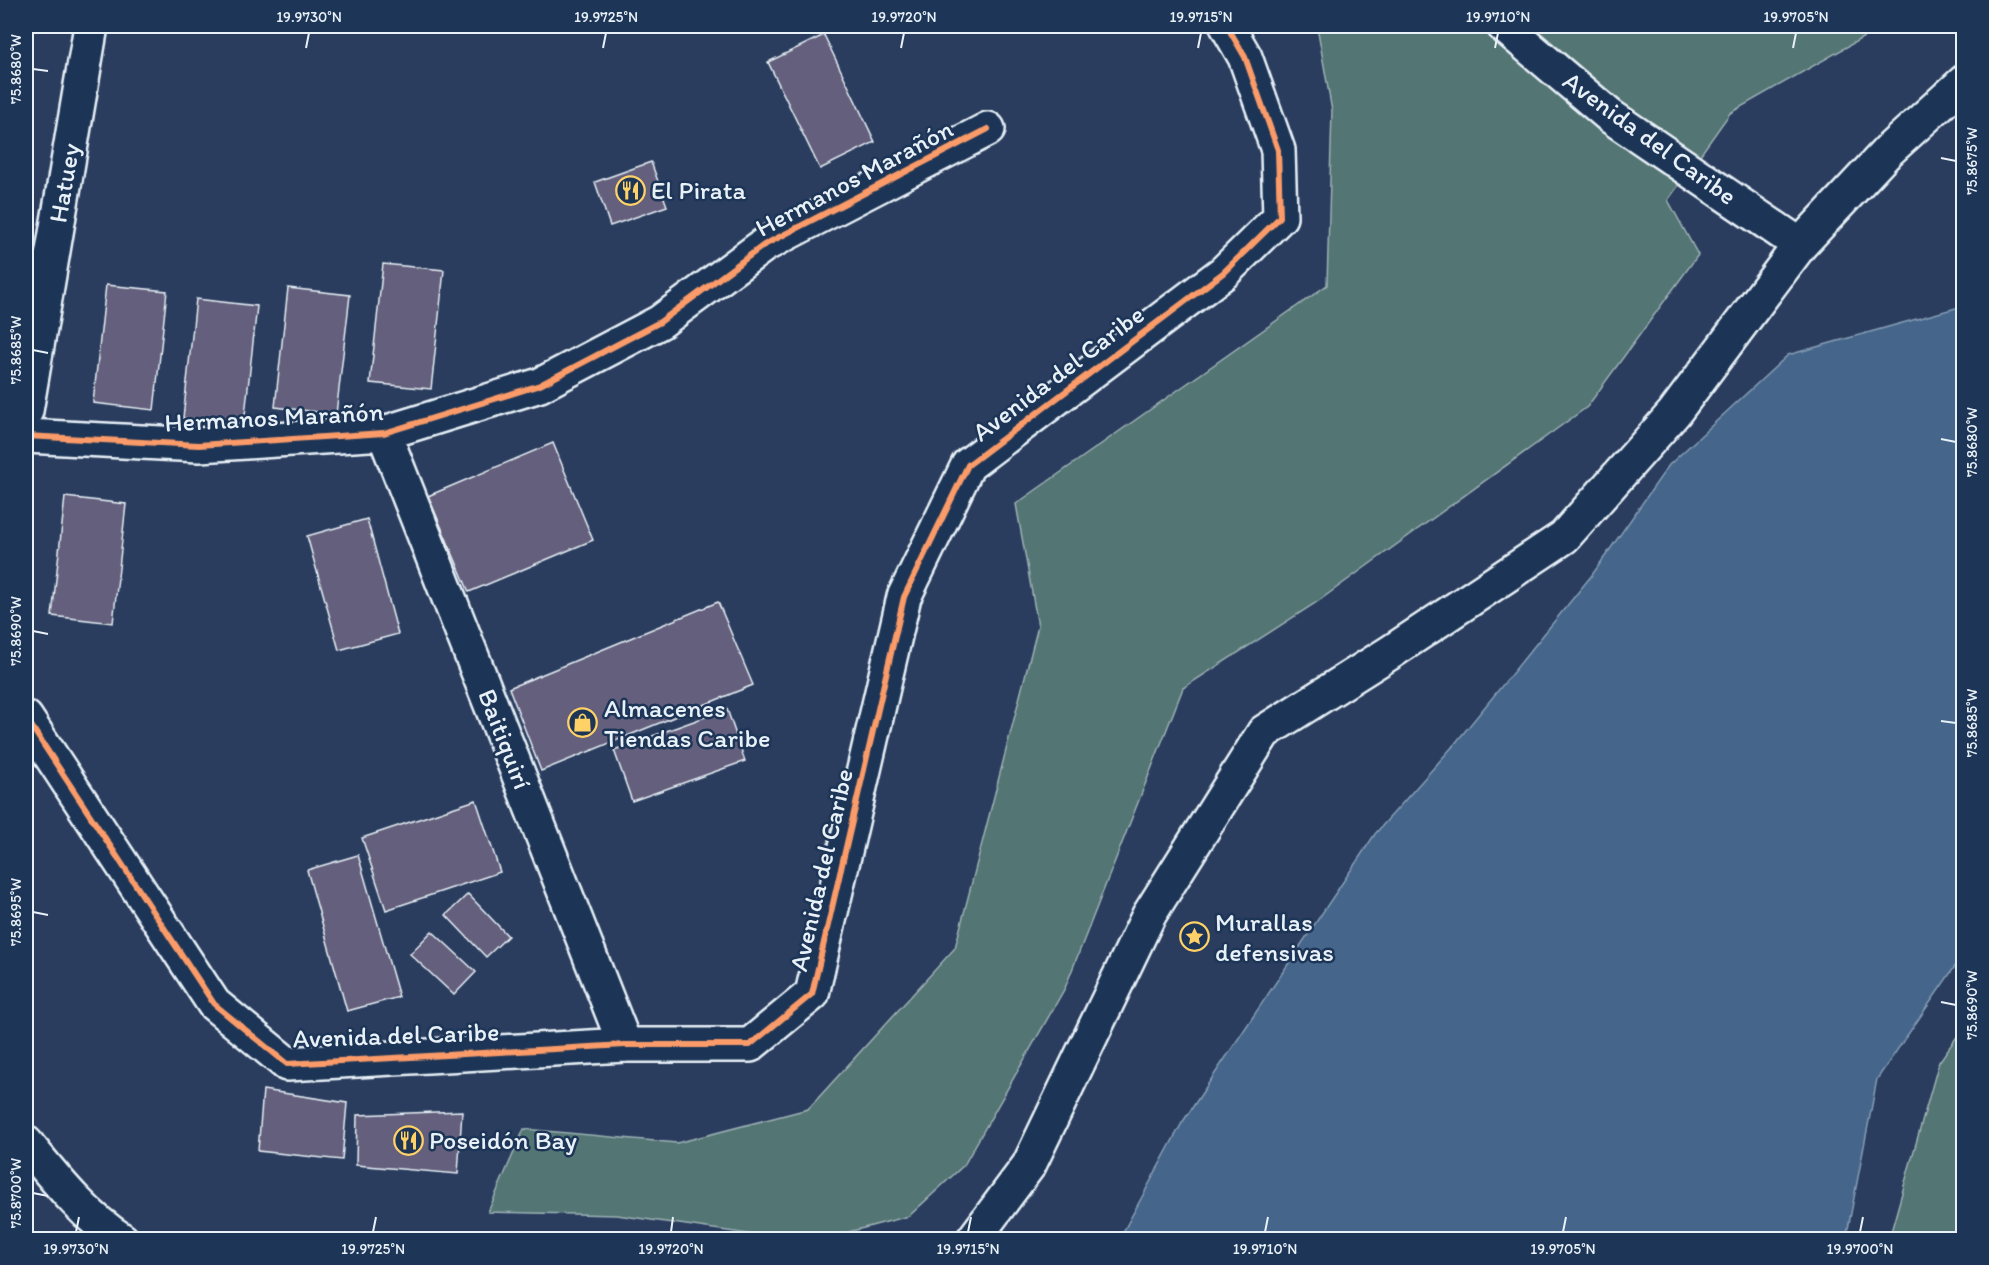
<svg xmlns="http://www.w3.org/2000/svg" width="1989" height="1265" viewBox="0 0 1989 1265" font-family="Itim,sans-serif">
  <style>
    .green { fill: #537473; stroke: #9eb2b6; stroke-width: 1.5 }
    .water { fill: #44668a; stroke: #869eb6; stroke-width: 1.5 }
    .building { fill: #635f7c; stroke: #e8f1f8; stroke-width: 1.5 }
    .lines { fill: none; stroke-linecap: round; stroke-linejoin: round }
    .street-casing { stroke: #e8f1f8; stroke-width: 38 }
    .secondary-casing { stroke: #e8f1f8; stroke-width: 38 }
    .street { stroke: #1d3557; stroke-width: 33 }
    .secondary { stroke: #1d3557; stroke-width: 33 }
    .cycleway-casing { stroke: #1d3557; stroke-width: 10 }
    .cycleway { stroke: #fa9b69; stroke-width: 6 }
    .ticks { fill: none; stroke: #e8f1f8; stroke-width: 2 }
    .labels { text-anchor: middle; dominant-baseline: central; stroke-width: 5; stroke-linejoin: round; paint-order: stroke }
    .street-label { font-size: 26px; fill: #e8f1f8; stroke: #1d3557 }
    .poi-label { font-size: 26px; fill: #e8f1f8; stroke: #1d3557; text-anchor: start }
    .neatline { fill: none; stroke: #e8f1f8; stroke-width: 2 }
    .ticks-label { font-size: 15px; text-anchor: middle; fill: #e8f1f8 }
  </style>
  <rect width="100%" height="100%" fill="#2b3d5e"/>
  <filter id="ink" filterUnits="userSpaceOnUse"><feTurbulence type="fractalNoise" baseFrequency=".0167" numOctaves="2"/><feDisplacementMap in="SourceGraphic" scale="12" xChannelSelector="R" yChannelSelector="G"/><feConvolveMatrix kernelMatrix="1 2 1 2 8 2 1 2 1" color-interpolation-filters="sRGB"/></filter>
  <g filter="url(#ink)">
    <path class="green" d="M 1317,26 L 1875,26 L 1866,36 L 1730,113 L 1668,200 L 1698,255 L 1587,407 L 1317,602 L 1183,688 L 1065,988 L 964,1165 L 909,1216 L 822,1239 L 790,1240 L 617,1215 L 488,1212 L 524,1129 L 677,1143 L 808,1109 L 955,948 L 1038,626 L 1016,504 L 1327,285 L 1332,111 Z
      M 1963,1028 L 1963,1239 L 1889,1239 L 1939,1062 Z"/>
    <path class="water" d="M 1963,306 L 1963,955 L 1877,1079 L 1846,1239 L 1117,1239 L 1123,1232 L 1182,1123 L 1375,834 L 1453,746 L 1592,575 L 1669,465 L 1788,355 Z"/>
    <path class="building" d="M 824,35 L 875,142 L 820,169 L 768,62 Z
      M 651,162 L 667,206 L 610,226 L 595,182 Z
      M 383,264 L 444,270 L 431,389 L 370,383 Z
      M 106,285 L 167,291 L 154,410 L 93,403 Z
      M 288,288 L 350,295 L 336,414 L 275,407 Z
      M 196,299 L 257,306 L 244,424 L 183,418 Z
      M 553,443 L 593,540 L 469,592 L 428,496 Z
      M 65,497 L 126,504 L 113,623 L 52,616 Z
      M 367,519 L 398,634 L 339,650 L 307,536 Z
      M 718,602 L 753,685 L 541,771 L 509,688 Z
      M 727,709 L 745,761 L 632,801 L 614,750 Z
      M 476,800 L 500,872 L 386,910 L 362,838 Z
      M 358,855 L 399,997 L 347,1011 L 307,870 Z
      M 468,894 L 508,936 L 486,957 L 446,915 Z
      M 432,931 L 476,972 L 454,995 L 410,954 Z
      M 263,1090 L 347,1103 L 342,1160 L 258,1151 Z
      M 462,1111 L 458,1174 L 356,1165 L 357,1115 Z"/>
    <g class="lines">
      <defs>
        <path id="street" d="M 26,411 L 91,26
          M 384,433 L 540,385 L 660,322 L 764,245 L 988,129
          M 26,718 L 214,1004 L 287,1064 L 625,1045"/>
        <path id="secondary" d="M 1504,26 L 1610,116 L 1800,245
          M 26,436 L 199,445 L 384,433 L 625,1045 L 750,1045 L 812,994 L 904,597 L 968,465 L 1223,273 L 1280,217 L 1278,150 L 1245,57 L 1227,26
          M 26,1143 C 54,1177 84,1216 122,1240
          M 973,1240 L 1029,1165 L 1149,915 L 1264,732 L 1391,652 L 1564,537 L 1674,413 L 1800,245 L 1889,150 L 1964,82"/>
      </defs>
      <use href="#street" class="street-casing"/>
      <use href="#secondary" class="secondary-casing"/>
      <use href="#street" class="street"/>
      <use href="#secondary" class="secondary"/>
      <defs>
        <path id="cycleway" d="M 26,436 L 199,445 L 384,433 L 540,385 L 660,322 L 764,245 L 988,129
          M 26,718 L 214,1004 L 287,1064 L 625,1045 L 750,1045 L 812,994 L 904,597 L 968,465 L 1223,273 L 1280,217 L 1278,150 L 1245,57 L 1227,26"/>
      </defs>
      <use href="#cycleway" class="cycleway-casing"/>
      <use href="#cycleway" class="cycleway"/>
    </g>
  </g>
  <path class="ticks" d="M 306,48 L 309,33M 603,48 L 606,33M 901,48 L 904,33M 1198,48 L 1201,33M 1495,48 L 1498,33M 1793,48 L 1796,33M 33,69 L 48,71M 1941,158 L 1956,161M 33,350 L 48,353M 1941,439 L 1956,442M 33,631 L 48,634M 1941,721 L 1956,723M 33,912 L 48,915M 1941,1002 L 1956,1005M 33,1193 L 48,1196M 76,1232 L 79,1217M 373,1232 L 376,1217M 671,1232 L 673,1217M 968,1232 L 971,1217M 1265,1232 L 1268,1217M 1563,1232 L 1566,1217M 1860,1232 L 1863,1217"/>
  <defs>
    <symbol id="restaurant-ring" viewBox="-11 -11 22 22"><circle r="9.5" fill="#1d3557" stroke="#ffd166" stroke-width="1.5"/><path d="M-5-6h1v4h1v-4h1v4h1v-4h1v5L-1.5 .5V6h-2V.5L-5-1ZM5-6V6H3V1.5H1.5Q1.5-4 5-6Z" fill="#ffd166"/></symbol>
    <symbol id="shop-ring" viewBox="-11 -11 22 22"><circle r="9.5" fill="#1d3557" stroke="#ffd166" stroke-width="1.5"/><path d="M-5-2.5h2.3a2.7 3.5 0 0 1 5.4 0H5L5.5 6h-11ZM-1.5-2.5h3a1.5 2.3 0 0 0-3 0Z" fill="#ffd166"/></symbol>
    <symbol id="sight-ring" viewBox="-11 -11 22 22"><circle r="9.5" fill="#1d3557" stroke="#ffd166" stroke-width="1.5"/><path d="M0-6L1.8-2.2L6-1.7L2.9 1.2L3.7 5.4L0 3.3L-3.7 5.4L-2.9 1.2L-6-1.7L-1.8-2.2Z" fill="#ffd166"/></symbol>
  </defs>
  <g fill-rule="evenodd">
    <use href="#restaurant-ring" x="614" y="174" width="33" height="33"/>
    <use href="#shop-ring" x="566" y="706" width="33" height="33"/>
    <use href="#sight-ring" x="1178" y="920" width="33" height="33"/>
    <use href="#restaurant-ring" x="392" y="1124" width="33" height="33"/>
  </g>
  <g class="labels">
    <g class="street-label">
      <text transform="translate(1650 138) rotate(36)">Avenida del Caribe</text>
      <text transform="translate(854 178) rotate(-28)">Hermanos Marañón</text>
      <text transform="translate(64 183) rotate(-80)">Hatuey</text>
      <text transform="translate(1058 373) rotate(-37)">Avenida del Caribe</text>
      <text transform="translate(274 417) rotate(-3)">Hermanos Marañón</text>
      <text transform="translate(505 739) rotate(69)">Baitiquirí</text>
      <text transform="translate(821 870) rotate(-77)">Avenida del Caribe</text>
      <text transform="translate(396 1035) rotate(-2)">Avenida del Caribe</text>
    </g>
    <g class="poi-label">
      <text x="651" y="190">El Pirata</text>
      <text x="604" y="708">Almacenes<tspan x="604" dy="30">Tiendas Caribe</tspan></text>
      <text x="1215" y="922">Murallas<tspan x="1215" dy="30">defensivas</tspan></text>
      <text x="429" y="1140">Poseidón Bay</text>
    </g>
  </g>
  <rect width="1989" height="1265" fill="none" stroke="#1d3557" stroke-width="66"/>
  <rect x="33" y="33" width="1923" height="1199" class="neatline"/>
  <g class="ticks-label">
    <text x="309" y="22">19.9730°N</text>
    <text x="606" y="22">19.9725°N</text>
    <text x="904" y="22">19.9720°N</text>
    <text x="1201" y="22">19.9715°N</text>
    <text x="1498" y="22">19.9710°N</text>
    <text x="1796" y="22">19.9705°N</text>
    <text transform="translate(16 69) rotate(-90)" y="5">75.8680°W</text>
    <text transform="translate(1972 161) rotate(-90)" y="5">75.8675°W</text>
    <text transform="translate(16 350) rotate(-90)" y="5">75.8685°W</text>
    <text transform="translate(1972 442) rotate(-90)" y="5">75.8680°W</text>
    <text transform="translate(16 631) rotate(-90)" y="5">75.8690°W</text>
    <text transform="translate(1972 723) rotate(-90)" y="5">75.8685°W</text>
    <text transform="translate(16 912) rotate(-90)" y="5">75.8695°W</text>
    <text transform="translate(1972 1005) rotate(-90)" y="5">75.8690°W</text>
    <text transform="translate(16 1193) rotate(-90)" y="5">75.8700°W</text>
    <text x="76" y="1254">19.9730°N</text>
    <text x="373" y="1254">19.9725°N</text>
    <text x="671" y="1254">19.9720°N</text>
    <text x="968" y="1254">19.9715°N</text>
    <text x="1265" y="1254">19.9710°N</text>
    <text x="1563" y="1254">19.9705°N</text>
    <text x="1860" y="1254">19.9700°N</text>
  </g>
</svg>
